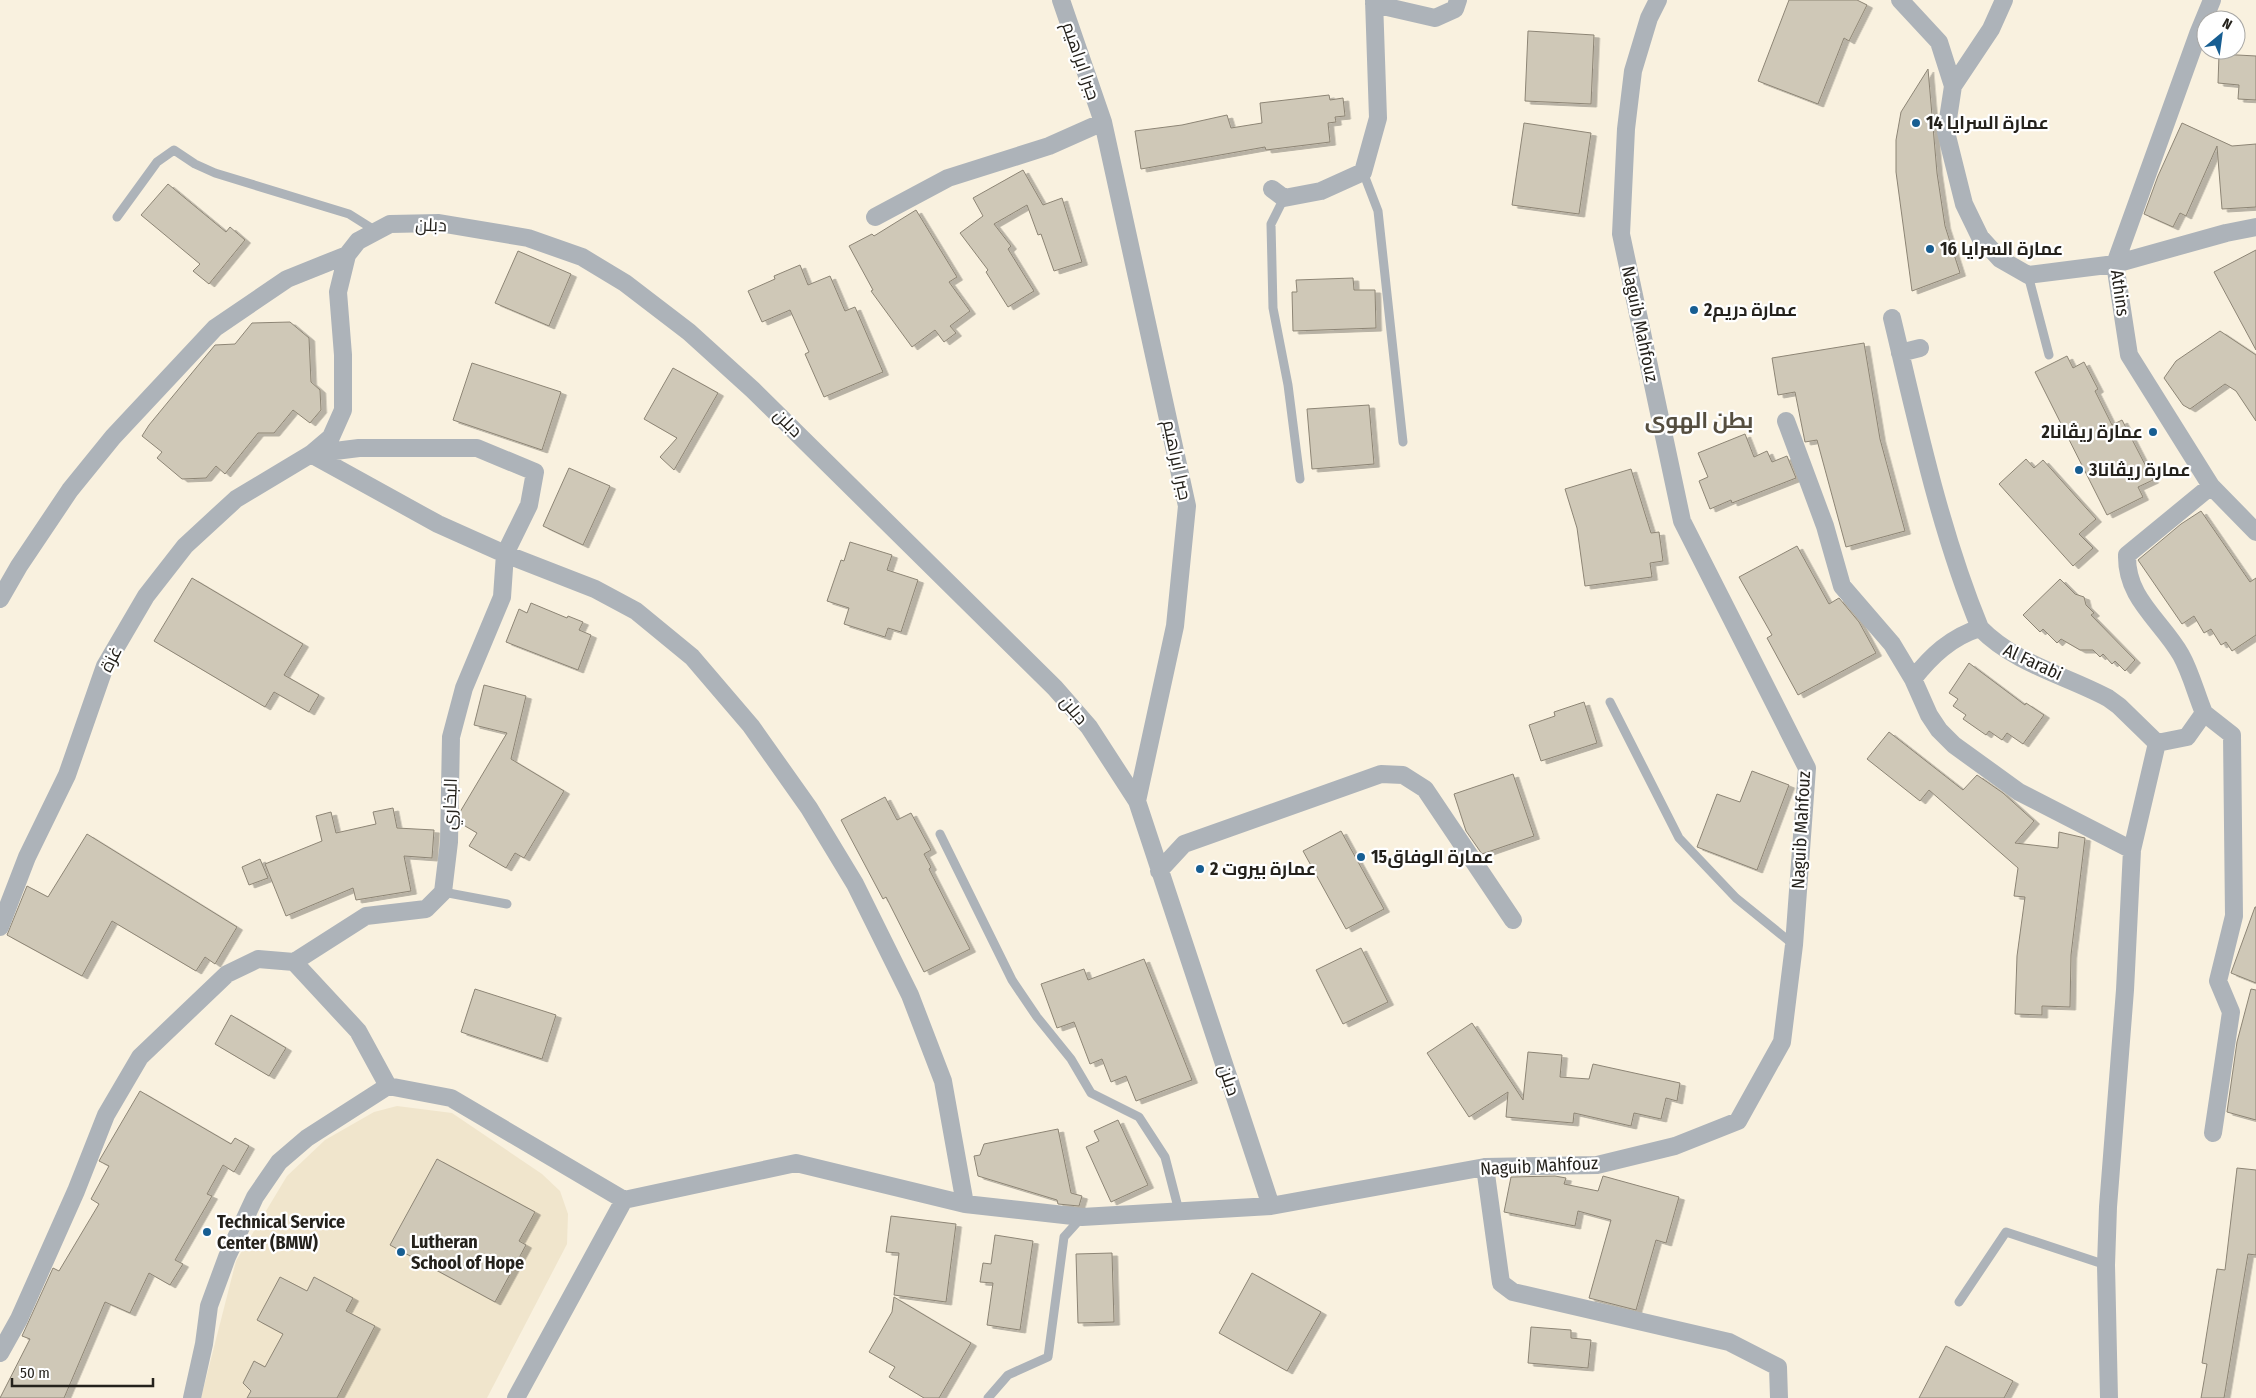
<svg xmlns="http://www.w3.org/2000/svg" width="2256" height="1398" viewBox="0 0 2256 1398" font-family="'Fira Sans Condensed',Cairo,sans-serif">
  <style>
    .built { fill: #f0e5cc }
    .building { fill: #cfc8b7; stroke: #8d8575; filter: url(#shadow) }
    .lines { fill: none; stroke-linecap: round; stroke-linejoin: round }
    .lane { stroke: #adb3b9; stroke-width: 9 }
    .street { stroke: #adb3b9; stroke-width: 18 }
    .poi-dot { fill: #175e92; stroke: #fff; stroke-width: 2 }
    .labels { text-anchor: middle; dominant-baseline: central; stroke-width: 4.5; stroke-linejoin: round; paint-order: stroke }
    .street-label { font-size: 18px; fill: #25221c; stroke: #fff }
    .poi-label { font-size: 18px; font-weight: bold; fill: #25221c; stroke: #fff; text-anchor: start }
    .district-label { font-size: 22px; font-weight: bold; fill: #554e40; stroke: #fff }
  </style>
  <defs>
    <filter id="shadow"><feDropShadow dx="5.5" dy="3" stdDeviation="0" flood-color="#0004"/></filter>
  </defs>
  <rect width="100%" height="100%" fill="#f9f1df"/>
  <path class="built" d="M 397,1106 L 452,1113 L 542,1174 L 560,1191 L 568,1214 L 567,1244 L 487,1398 L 201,1398 L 236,1261 L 287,1176 L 325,1140 L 374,1112 Z"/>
  <path class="building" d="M 1789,0 L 1857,0 L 1867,5 L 1849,41 L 1844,38 L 1818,104 L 1758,81 Z
    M 1528,31 L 1594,35 L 1591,104 L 1525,101 Z
    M 2219,54 L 2256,56 L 2256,100 L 2238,99 L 2239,85 L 2218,83 Z
    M 1928,69 L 1937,173 L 1945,226 L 1960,273 L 1912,291 L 1896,172 L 1896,140 L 1901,112 Z
    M 1329,95 L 1330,100 L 1343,98 L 1345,116 L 1335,117 L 1336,122 L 1328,123 L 1330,142 L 1266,150 L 1265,147 L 1141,169 L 1135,131 L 1182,125 L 1227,115 L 1231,128 L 1262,123 L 1260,103 Z
    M 1524,123 L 1591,133 L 1579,214 L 1512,205 Z
    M 2182,123 L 2232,146 L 2256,144 L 2256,207 L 2222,209 L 2217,146 L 2186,216 L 2180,213 L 2173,227 L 2144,214 L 2158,176 Z
    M 1023,170 L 1043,205 L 1062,198 L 1082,262 L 1054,271 L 1041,234 L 1038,235 L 1027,205 L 994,224 L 1011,246 L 1008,249 L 1034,291 L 1008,307 L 986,272 L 988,270 L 960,233 L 983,216 L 973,198 Z
    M 168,184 L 226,232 L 230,227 L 245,240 L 209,284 L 193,271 L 200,264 L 141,215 Z
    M 916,210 L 957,277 L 949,282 L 970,311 L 950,326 L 956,333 L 944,342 L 935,330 L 912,347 L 871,291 L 873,290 L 849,246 L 872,234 L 874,236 Z
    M 2256,250 L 2256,350 L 2214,272 Z
    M 518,251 L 571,274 L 549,326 L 495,303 Z
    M 800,265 L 808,285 L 830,276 L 845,311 L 855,307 L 883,372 L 824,397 L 805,354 L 809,352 L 790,310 L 762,322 L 748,291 L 775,279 L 774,276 Z
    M 1353,278 L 1354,290 L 1375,290 L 1376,328 L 1293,331 L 1292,292 L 1297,292 L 1296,280 Z
    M 290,322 L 309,338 L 311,382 L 320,390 L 321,410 L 310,423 L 293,410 L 274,433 L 258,433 L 225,474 L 216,466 L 206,478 L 182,479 L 157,458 L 162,452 L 142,436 L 149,425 L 215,345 L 235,344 L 252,323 Z
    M 2220,331 L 2256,355 L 2256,421 L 2236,391 L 2225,384 L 2190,409 L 2183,405 L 2164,378 L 2176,361 Z
    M 1864,343 L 1880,439 L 1905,531 L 1846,547 L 1817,440 L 1805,442 L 1795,392 L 1778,395 L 1772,358 Z
    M 2067,356 L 2073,368 L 2084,362 L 2098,389 L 2095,391 L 2112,425 L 2122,420 L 2153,480 L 2138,487 L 2143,497 L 2107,515 L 2035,372 Z
    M 472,363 L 561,392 L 542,450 L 453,420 Z
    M 673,368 L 718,393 L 674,470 L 660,457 L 677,438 L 644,419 Z
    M 1369,405 L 1374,464 L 1312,469 L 1307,409 Z
    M 1745,434 L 1754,457 L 1767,451 L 1772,462 L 1787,456 L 1796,478 L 1732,503 L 1731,500 L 1710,509 L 1699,481 L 1708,477 L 1698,453 Z
    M 2026,459 L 2034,468 L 2043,460 L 2096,519 L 2079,534 L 2093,548 L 2073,566 L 1999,484 Z
    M 569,468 L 610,486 L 583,545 L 543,526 Z
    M 1631,469 L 1651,533 L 1659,532 L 1663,561 L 1650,563 L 1652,577 L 1585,586 L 1577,528 L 1565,489 Z
    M 2201,511 L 2250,582 L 2256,578 L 2256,635 L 2232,651 L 2226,642 L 2221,645 L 2211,629 L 2204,633 L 2194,616 L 2182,624 L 2138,560 L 2181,524 Z
    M 850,542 L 892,555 L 887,570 L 918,580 L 901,632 L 888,628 L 885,637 L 844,624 L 849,608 L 827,601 L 841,560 L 844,561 Z
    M 1797,546 L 1829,604 L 1839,598 L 1859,622 L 1876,653 L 1798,695 L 1767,638 L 1772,635 L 1739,577 Z
    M 192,578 L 303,644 L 284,675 L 319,695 L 309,712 L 274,692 L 265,707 L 154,641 Z
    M 2060,579 L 2075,594 L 2084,597 L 2086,605 L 2094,613 L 2091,615 L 2135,660 L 2125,671 L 2115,661 L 2112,664 L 2103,654 L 2100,657 L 2093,650 L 2080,650 L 2061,639 L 2057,643 L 2043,629 L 2040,632 L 2023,615 Z
    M 531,603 L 567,618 L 568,616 L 583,622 L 579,630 L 591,635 L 578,670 L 506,642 L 519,609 L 527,613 Z
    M 1969,663 L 2025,705 L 2026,703 L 2044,715 L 2023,744 L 2007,733 L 2002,740 L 1989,731 L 1986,735 L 1963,719 L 1966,715 L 1953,706 L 1958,699 L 1949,693 Z
    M 484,685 L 526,696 L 511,759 L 564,791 L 524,858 L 515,853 L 506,868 L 469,846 L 477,833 L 460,823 L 460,812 L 507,733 L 474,725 Z
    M 1584,702 L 1597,743 L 1541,761 L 1529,725 L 1555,716 L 1554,712 Z
    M 1889,732 L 1963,790 L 1977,775 L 2003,793 L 2034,821 L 2015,843 L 2058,848 L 2059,832 L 2085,838 L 2071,955 L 2070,1007 L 2042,1006 L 2042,1015 L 2015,1014 L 2017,956 L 2025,897 L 2014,896 L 2018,868 L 1929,790 L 1920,801 L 1867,759 Z
    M 1752,771 L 1789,785 L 1757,870 L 1697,847 L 1717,794 L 1740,802 Z
    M 1513,774 L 1534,836 L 1482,854 L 1466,831 L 1454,794 Z
    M 885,797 L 897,820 L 911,813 L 931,850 L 924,854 L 931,867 L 929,869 L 970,949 L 924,972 L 886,897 L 883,899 L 841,820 Z
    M 393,808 L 397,828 L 434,830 L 432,858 L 404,856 L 411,891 L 356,900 L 353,888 L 286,916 L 265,864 L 322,841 L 316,816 L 331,812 L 336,833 L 376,824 L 373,812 Z
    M 1341,831 L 1384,909 L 1346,929 L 1303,851 Z
    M 87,834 L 237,927 L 215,964 L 205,957 L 196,971 L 112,921 L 82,976 L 7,935 L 27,886 L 48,897 Z
    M 260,859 L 268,878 L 249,885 L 242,867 Z
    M 2255,907 L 2256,907 L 2256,983 L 2231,973 Z
    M 1361,948 L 1388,1002 L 1343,1024 L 1316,970 Z
    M 1144,959 L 1192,1080 L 1136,1101 L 1126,1076 L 1111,1082 L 1102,1059 L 1090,1064 L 1074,1022 L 1057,1028 L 1041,984 L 1084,969 L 1088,980 Z
    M 475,989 L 556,1015 L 542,1059 L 461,1032 Z
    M 2251,989 L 2256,990 L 2256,1120 L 2227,1112 L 2237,1042 Z
    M 231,1015 L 286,1048 L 269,1076 L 215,1044 Z
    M 1472,1023 L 1523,1100 L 1528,1052 L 1562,1055 L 1560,1077 L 1589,1079 L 1593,1064 L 1680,1083 L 1677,1101 L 1666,1098 L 1661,1119 L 1634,1113 L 1631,1126 L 1574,1113 L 1573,1123 L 1506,1117 L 1508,1092 L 1469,1117 L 1427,1053 Z
    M 140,1091 L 231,1144 L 235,1138 L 249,1146 L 234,1172 L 223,1165 L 207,1194 L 212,1196 L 175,1260 L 183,1264 L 170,1285 L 149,1273 L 130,1313 L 105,1302 L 64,1398 L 0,1398 L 30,1339 L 22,1336 L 53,1268 L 59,1271 L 99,1204 L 91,1199 L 109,1166 L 99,1161 Z
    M 1118,1120 L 1148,1185 L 1111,1202 L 1086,1147 L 1099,1141 L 1094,1131 Z
    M 1058,1129 L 1071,1193 L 1082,1196 L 1079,1206 L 1058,1204 L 1057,1200 L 978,1176 L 974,1156 L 980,1155 L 984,1144 Z
    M 437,1159 L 535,1212 L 519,1241 L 526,1245 L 495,1302 L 390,1245 Z
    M 2237,1168 L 2256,1170 L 2256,1255 L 2248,1254 L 2224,1398 L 2201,1398 L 2207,1364 L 2202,1363 L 2217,1269 L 2225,1270 Z
    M 1555,1176 L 1566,1178 L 1564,1184 L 1598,1191 L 1603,1176 L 1679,1197 L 1666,1243 L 1656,1240 L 1636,1310 L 1589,1298 L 1611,1220 L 1578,1211 L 1575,1226 L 1504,1212 L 1511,1177 Z
    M 891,1216 L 956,1224 L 946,1302 L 894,1295 L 899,1253 L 886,1252 Z
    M 995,1235 L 1033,1241 L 1020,1330 L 987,1325 L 993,1283 L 980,1282 L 983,1263 L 991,1264 Z
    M 1112,1253 L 1114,1322 L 1078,1323 L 1076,1254 Z
    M 1252,1273 L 1321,1312 L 1287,1371 L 1219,1333 Z
    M 280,1277 L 307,1291 L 314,1277 L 353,1298 L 346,1311 L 375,1326 L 337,1398 L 247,1398 L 251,1391 L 243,1383 L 254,1361 L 265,1367 L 283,1334 L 257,1320 Z
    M 894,1297 L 971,1343 L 939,1398 L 924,1398 L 889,1377 L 895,1367 L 869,1352 L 892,1312 Z
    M 1531,1327 L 1571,1330 L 1571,1338 L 1591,1340 L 1588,1368 L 1528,1363 Z
    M 1946,1346 L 2013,1381 L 2004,1398 L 1919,1398 Z"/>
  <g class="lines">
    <path class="lane" d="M 1363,172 L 1378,211 L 1403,442
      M 1284,198 L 1271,224 L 1273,308 L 1288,385 L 1300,479
      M 117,217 L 157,162 L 174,150 L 195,164 L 215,173 L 349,214 L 376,231
      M 2028,275 L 2049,355
      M 1610,702 L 1679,838 L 1736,898 L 1794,945
      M 940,834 L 1012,980 L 1037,1017 L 1071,1059 L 1091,1093 L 1139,1117 L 1165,1157 L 1179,1211
      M 443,892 L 507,904
      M 1959,1302 L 2006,1232 L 2106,1265
      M 988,1398 L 1008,1375 L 1048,1357 L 1064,1237 L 1082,1217"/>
    <path class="street" d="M 1061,0 L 1103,122 L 1187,506 L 1175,626 L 1137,801
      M 1900,0 L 1939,42 L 1953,86 L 1946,132 L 1964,204 L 1980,237 L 2000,259 L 2028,275 L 2115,264 L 2226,233 L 2256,227
      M 2212,0 L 2198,34 L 2115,264 L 2129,355 L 2211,486 L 2256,532
      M 1374,4 L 1435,18 L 1455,9 L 1458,0
      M 1953,86 L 1991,29 L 2004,0
      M 1272,189 L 1284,198 L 1321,191 L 1363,172 L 1378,118 L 1374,0
      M 875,217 L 948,178 L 1049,146 L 1103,122
      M 1892,318 C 1917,422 1939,528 1980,628
      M 1900,353 L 1920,348
      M 1786,421 L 1825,526 L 1842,586 L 1892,644 L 1913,679 L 1929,715 L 1939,730 L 1954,745 L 2019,792 L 2132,850
      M 311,454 L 438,524 L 505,554 L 595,589 L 636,611 L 692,657 L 751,726 L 809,808 L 855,884 L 910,995 L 943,1081 L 965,1204
      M 0,599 L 19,566 L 70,490 L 113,437 L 215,328 L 287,279 L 347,255
      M 1913,679 C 1931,656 1951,637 1980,628 C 2015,664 2065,675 2108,698 L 2119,706 L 2157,743
      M 2204,713 L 2232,735 L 2234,916 L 2218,981 L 2231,1012 L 2213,1133
      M 2157,743 L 2187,737 L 2204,713 C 2196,694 2191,673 2181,655 C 2161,620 2126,599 2127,555 L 2211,486
      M 1159,871 L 1184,844 L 1381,774 L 1403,775 L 1425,789 L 1513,920
      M 0,927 L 27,857 L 67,775 L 105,666 L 146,596 L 185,546 L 236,499 L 311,454 L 331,437 L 343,410 L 343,355 L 338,292 L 347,255 L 358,241 L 390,224 L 439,223 L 528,238 L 582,257 L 625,283 L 689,332 L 753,390 L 1055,688 L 1089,727 L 1137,801 L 1271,1206
      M 294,962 L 366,916 L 426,909 L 443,892 L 449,842 L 451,737 L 464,688 L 502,597 L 505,554 L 529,505 L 535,472 L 477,448 L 359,448 L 311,454
      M 388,1086 L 451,1098 L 624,1200 L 796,1163 L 965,1204 L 1082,1217 L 1271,1206 L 1485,1167 L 1597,1165 L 1675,1146 L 1738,1121 L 1782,1042 L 1794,945 L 1807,768 L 1682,521 L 1621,234 L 1626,129 L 1633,71 L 1649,18 L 1658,0
      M 1485,1167 L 1501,1283 L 1513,1292 L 1729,1342 L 1778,1367 L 1779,1398
      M 0,1353 L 19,1319 L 76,1191 L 106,1115 L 140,1057 L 227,974 L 258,959 L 294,962 L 358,1031 L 388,1086
      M 192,1398 L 204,1344 L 209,1306 L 227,1257 L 255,1197 L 279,1162 L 307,1138 L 388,1086
      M 516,1398 L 624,1200
      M 2109,1398 L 2106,1265 L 2108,1207 L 2125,990 L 2132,850 L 2157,743"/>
  </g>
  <g class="poi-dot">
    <circle cx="1916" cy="123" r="5"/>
    <circle cx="1930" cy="249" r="5"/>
    <circle cx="1694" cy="310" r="5"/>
    <circle cx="2153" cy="432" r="5"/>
    <circle cx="2079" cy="470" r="5"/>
    <circle cx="1361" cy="857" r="5"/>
    <circle cx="1200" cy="869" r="5"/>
    <circle cx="207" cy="1232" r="5"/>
    <circle cx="401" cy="1252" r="5"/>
  </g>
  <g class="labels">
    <g class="street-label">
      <text transform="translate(1081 61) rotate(71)">جبرا ابراهيم</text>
      <text transform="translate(431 225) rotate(2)">دبلن</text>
      <text transform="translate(2120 293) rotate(82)">Athins</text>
      <text transform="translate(1640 324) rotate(78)">Naguib Mahfouz</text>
      <text transform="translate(788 423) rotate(45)">دبلن</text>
      <text transform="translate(1177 460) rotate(78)">جبرا ابراهيم</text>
      <text transform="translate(111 659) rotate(-63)">غزة</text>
      <text transform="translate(2033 662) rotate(25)">Al Farabi</text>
      <text transform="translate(1074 710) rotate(50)">دبلن</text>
      <text transform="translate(450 804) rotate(-88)">البخاري</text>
      <text transform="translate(1801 830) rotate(-87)">Naguib Mahfouz</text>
      <text transform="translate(1229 1080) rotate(71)">دبلن</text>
      <text transform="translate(1539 1166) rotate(-3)">Naguib Mahfouz</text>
    </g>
    <g class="poi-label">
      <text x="1926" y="123">عمارة السرايا 14</text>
      <text x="1940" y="249">عمارة السرايا 16</text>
      <text x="1704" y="310">عمارة دريم2</text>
      <text x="2143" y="432" text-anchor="end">عمارة ريڤانا2</text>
      <text x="2089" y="470">عمارة ريڤانا3</text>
      <text x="1371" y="857">عمارة الوفاق15</text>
      <text x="1210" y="869">عمارة بيروت 2</text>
      <text x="217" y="1222">Technical Service<tspan x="217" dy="21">Center (BMW)</tspan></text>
      <text x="411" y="1242">Lutheran<tspan x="411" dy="21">School of Hope</tspan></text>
    </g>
    <g class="district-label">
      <text x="1699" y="420">بطن الهوى</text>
    </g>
  </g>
  <g transform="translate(2221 35) rotate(29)"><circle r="24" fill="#ffffff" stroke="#a8a7a4"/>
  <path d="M0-4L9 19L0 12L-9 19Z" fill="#175e92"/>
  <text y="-8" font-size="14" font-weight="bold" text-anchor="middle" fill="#25221c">N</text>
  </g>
  <path d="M12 1378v8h141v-8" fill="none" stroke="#25221c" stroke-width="2.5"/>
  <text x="20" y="1378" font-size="15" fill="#25221c" stroke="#ffffff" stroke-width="4" paint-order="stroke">50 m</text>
</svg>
